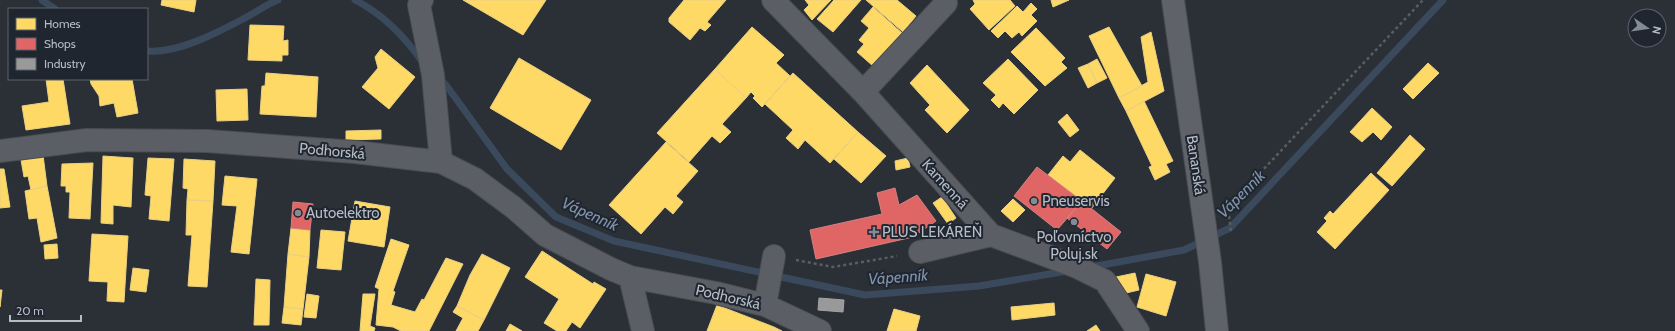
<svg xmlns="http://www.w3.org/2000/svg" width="1675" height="331" viewBox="0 0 1675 331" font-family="Cabin,sans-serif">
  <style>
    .homes { fill: #ffd966; stroke: #e9d083 }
    .shops { fill: #e06666; stroke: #d38083 }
    .industry { fill: #999; stroke: #a1a4a6 }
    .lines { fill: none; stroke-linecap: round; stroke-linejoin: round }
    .stream { stroke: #3b495d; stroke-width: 7 }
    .street-casing { stroke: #494c51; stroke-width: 24 }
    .secondary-casing { stroke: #494c51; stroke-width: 24 }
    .path { stroke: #595e62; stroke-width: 2.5; stroke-dasharray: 3 3; stroke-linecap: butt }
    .street { stroke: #5b5e64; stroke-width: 22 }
    .secondary { stroke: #5f6268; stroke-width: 22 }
    .poi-dot { fill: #848b94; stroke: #1f2630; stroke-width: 1.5 }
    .labels { text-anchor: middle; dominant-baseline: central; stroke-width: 4; stroke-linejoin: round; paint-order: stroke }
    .street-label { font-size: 15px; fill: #b5bcc6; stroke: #1f2630 }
    .poi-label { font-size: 15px; fill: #b5bcc6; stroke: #1f2630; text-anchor: start }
    .water-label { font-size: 16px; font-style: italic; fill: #8092aa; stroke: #1f2630 }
  </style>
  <rect width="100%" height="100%" fill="#2a3036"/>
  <path class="homes" d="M 162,0 L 196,0 L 194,12 L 161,5 Z
    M 463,0 L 546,0 L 523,35 Z
    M 684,0 L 726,0 L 707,22 L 711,25 L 705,31 L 700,28 L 690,40 L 669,22 L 669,18 Z
    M 805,0 L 831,0 L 812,20 L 804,10 L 809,5 Z
    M 834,0 L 861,0 L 833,32 L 817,19 Z
    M 866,0 L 897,0 L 916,16 L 903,32 Z
    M 973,0 L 1010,0 L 1015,6 L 989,30 L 970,9 L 975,4 Z
    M 1051,0 L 1069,0 L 1053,7 Z
    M 1031,3 L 1037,9 L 1031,15 L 1037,21 L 1022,36 L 1019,32 L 1012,38 L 1005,31 L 998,38 L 991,31 L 1017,6 L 1023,12 Z
    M 873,7 L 902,33 L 873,66 L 857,52 L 864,44 L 859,40 L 869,28 L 861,21 Z
    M 250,25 L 284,26 L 283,41 L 288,40 L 288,55 L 282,55 L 282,61 L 248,60 Z
    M 752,27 L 784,55 L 776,63 L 790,76 L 762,107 L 753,98 L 755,96 L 751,92 L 746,98 L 715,69 Z
    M 1109,27 L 1142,86 L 1119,98 L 1089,36 Z
    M 1036,28 L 1065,58 L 1061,62 L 1067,68 L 1045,86 L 1011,52 Z
    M 1151,32 L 1164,91 L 1126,111 L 1119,98 L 1148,82 L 1141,37 Z
    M 381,49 L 415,77 L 389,109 L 362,87 L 378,68 L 375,57 Z
    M 519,58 L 591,100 L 561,150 L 490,108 Z
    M 1008,59 L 1038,90 L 1014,114 L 1003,103 L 999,108 L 991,100 L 996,95 L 983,83 Z
    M 1097,59 L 1107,78 L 1097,83 L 1088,64 Z
    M 1428,63 L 1439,73 L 1413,99 L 1403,89 Z
    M 1088,64 L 1097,83 L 1088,88 L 1078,68 Z
    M 927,65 L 969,110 L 947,133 L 925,110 L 930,105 L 910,83 Z
    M 715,69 L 746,98 L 722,124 L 731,132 L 720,143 L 712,136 L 689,162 L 657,133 Z
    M 266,73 L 318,77 L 316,117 L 260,114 L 262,86 L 265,86 Z
    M 793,73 L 858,132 L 830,163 L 805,140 L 798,149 L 786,138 L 793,130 L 765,104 Z
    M 46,79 L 63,79 L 70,124 L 26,130 L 22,106 L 49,102 Z
    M 90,79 L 132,79 L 138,113 L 117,117 L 114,103 L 100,106 L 99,96 L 91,84 Z
    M 247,89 L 248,120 L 217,121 L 216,90 Z
    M 1144,101 L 1173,161 L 1166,164 L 1170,172 L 1155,180 L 1149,167 L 1152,166 L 1126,111 Z
    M 1372,108 L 1392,127 L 1381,140 L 1373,132 L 1362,142 L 1350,132 Z
    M 1067,114 L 1079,130 L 1070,137 L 1058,122 Z
    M 381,130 L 381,139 L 346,140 L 346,131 Z
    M 858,132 L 886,156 L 861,183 L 834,159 Z
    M 1410,135 L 1425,149 L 1392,186 L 1377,173 Z
    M 666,142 L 698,171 L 676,196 L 683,202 L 673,214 L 665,207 L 641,234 L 609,205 Z
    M 1080,150 L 1115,178 L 1091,209 L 1048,175 L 1063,156 L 1070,162 Z
    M 43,155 L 47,186 L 31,190 L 28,176 L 24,177 L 21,160 Z
    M 103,156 L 133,158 L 131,207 L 113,205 L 113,224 L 101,223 Z
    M 148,158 L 174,159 L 169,221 L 149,219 L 151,196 L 145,195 Z
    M 908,158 L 910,167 L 896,170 L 895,161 Z
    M 184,159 L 215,161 L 213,201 L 187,200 L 188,189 L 183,188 Z
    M 93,163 L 90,219 L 69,218 L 70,192 L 66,192 L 66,186 L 61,186 L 62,164 Z
    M 0,169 L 4,169 L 10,207 L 0,208 Z
    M 1371,173 L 1389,190 L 1335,249 L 1317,232 L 1327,221 L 1324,218 L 1330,211 L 1333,214 Z
    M 225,176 L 257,179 L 249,254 L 231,252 L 237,206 L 222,205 Z
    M 47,186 L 57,238 L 41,242 L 37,218 L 29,219 L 25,191 Z
    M 942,197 L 956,218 L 948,224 L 933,203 Z
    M 1013,199 L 1025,210 L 1013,222 L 1001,211 Z
    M 187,200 L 213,201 L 207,287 L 188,286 L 192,235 L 186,235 Z
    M 355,201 L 390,207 L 384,247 L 348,241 Z
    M 291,228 L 310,230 L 309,257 L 288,254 Z
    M 321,230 L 345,232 L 341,270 L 317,268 Z
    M 92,234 L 128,236 L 124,302 L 107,301 L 108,282 L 89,281 Z
    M 391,239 L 409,245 L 393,291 L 395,292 L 391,305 L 415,312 L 422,299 L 424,300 L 446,258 L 463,264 L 429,331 L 401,331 L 393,327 L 376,325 L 379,289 L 375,287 Z
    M 57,244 L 58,258 L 45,259 L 44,245 Z
    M 542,251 L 593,284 L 594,282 L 606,289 L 580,328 L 572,322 L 566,331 L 557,331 L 544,323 L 559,299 L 525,277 Z
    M 288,254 L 309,257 L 303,309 L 284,307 Z
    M 482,254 L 510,268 L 484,320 L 457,306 L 470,275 Z
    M 133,268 L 149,270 L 146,292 L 130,290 Z
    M 1135,273 L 1139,290 L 1126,293 L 1116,277 Z
    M 1146,274 L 1176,282 L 1166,316 L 1137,307 Z
    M 256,279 L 270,280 L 269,325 L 254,325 Z
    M 0,290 L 2,290 L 0,307 Z
    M 307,294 L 319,296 L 316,318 L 304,317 Z
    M 363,294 L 375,294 L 370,326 L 375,328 L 374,331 L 360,331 Z
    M 1054,303 L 1055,315 L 1012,320 L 1011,307 Z
    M 717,305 L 774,327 L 770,331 L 707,331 Z
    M 457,306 L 484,320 L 478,331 L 456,331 L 463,318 L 453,312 Z
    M 284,307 L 303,309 L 301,325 L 282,323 Z
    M 894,309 L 920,316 L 916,331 L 887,331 Z
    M 510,324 L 522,331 L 506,331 Z
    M 1096,325 L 1100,331 L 1087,331 Z
    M 774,327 L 782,331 L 770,331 Z"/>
  <path class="shops" d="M 1037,167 L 1082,201 L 1057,230 L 1014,196 Z
    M 895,188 L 899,205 L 917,195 L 936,221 L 913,237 L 816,259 L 810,230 L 882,214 L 877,193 Z
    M 1082,201 L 1121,232 L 1107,249 L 1067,218 Z
    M 293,202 L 313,204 L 310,230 L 291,228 Z"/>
  <path class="industry" d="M 819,298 L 844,300 L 843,312 L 818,310 Z"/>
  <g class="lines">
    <path class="stream" d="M 42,0 L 55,9
      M 355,0 C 382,14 406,38 423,63
      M 147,51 C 176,54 217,33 243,19 C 255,13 265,5 278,0
      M 439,79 L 446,85 L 507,169 L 556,217 L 614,241 L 865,295 L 979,286 L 1067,271
      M 1091,267 L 1184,250 L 1230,228 L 1443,0"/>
    <defs>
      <path id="street" d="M 422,0 L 419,5 L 433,75 L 441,162
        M 773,0 L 863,92 L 991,235 L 1077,267 L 1105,281 L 1138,331
        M 863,92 L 946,3
        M 0,151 L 87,140 L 207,141 L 355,152 L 441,162 L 475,179 L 513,207 L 545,235 L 611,269 L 630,277 L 716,293 L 765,305 L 820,331
        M 920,252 L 991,235
        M 630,277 L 643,331
        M 765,305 L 774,256"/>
      <path id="secondary" d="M 1173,0 L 1210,262 L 1217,331"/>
    </defs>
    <use href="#street" class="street-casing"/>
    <use href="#secondary" class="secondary-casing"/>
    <path class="path" d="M 1227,208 L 1423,0
      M 1229,216 L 1231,231
      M 796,260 L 833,267 L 897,256"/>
    <use href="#street" class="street"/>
    <use href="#secondary" class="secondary"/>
  </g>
  <g class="poi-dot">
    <circle cx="1034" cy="201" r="4"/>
    <circle cx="298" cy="213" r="4"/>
    <circle cx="1074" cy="222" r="4"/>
    <path d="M872 226h4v4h4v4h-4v4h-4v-4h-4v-4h4z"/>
  </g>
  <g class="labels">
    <g class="street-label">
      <text transform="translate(332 151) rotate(5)">Podhorská</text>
      <text transform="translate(1196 165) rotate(82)">Bananská</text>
      <text transform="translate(945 184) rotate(48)">Kamenná</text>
      <text transform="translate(728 297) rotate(13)">Podhorská</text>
    </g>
    <g class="poi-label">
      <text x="1042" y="201">Pneuservis</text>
      <text x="306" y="213">Autoelektro</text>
      <text x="882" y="232">PLUS LEKÁREŇ</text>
      <text x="1074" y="237" text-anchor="middle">Poľovníctvo<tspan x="1074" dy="17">Poluj.sk</tspan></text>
    </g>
    <g class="water-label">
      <text transform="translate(1241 194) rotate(-45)">Vápenník</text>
      <text transform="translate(590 214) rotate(24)">Vápenník</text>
      <text transform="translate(898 277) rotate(-4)">Vápenník</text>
    </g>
  </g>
  <rect x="8" y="8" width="140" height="72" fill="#1f2630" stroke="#5b626c"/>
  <rect x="16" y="18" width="20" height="12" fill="#ffd966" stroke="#5b626c"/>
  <text x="44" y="28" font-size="12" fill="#b5bcc6">Homes</text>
  <rect x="16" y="38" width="20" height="12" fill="#e06666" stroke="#5b626c"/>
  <text x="44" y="48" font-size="12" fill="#b5bcc6">Shops</text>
  <rect x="16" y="58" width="20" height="12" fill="#999999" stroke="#5b626c"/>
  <text x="44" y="68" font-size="12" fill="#b5bcc6">Industry</text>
  <g transform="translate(1647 28) rotate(103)"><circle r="19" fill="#1f2630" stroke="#5b626c"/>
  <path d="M0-3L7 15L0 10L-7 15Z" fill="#848b94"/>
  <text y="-6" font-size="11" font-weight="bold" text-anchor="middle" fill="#b5bcc6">N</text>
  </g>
  <path d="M10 315v6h71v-6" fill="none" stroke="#b5bcc6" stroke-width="2"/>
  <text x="16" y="315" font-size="12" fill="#b5bcc6" stroke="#1f2630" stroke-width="3" paint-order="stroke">20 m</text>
</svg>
